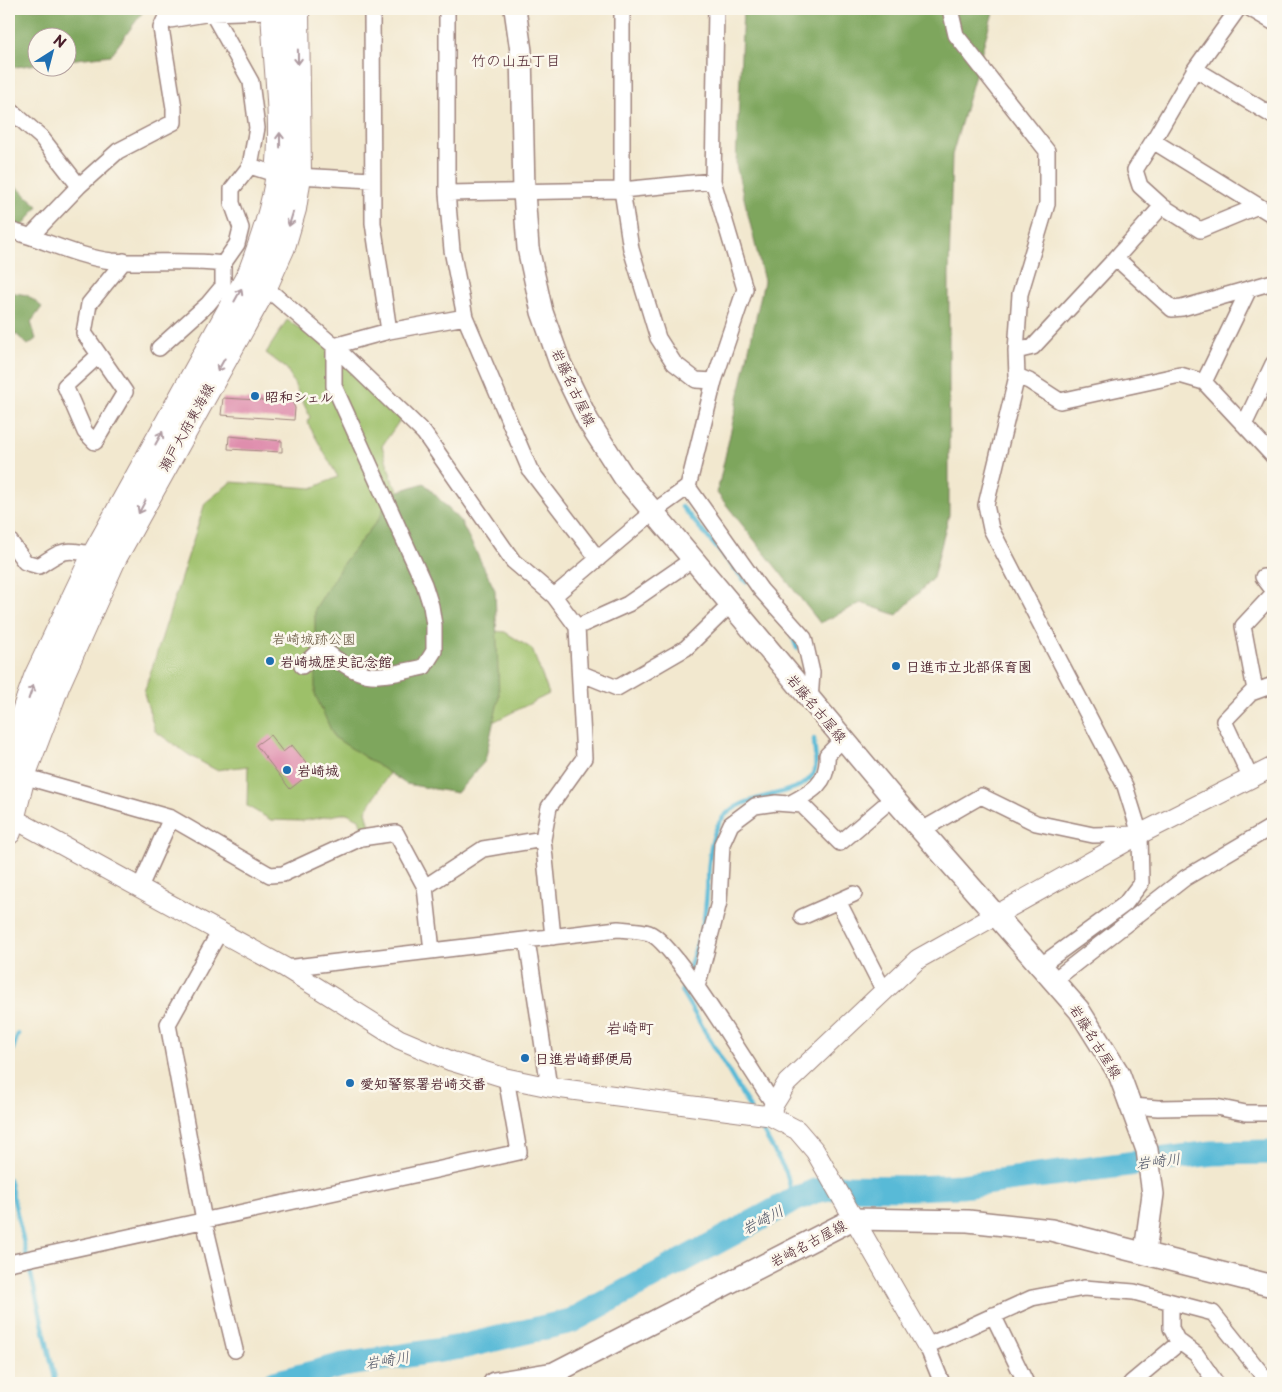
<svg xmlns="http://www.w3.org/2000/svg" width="1282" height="1392" viewBox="0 0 1282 1392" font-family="'Playpen Sans','Klee One',sans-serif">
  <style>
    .green { fill: #9dc069; stroke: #74704a }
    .forest { fill: #7ea65d; stroke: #646244 }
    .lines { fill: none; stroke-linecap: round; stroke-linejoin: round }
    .stream { stroke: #59bad7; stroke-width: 4.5 }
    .river { stroke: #59bad7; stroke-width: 25 }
    .building { fill: #df8ead }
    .minor-casing { stroke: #9e847d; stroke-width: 18 }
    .tertiary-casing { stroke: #9e847d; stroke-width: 21 }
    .secondary-casing { stroke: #9e847d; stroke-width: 24 }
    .primary-casing { stroke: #9e847d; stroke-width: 26 }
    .minor { stroke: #fff; stroke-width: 15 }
    .tertiary { stroke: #fff; stroke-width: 19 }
    .secondary { stroke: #fff; stroke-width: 21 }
    .primary { stroke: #fff; stroke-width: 24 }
    .oneway { stroke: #ae9aa0 }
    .poi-dot { fill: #1f6fb2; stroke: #fbf7ec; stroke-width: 2 }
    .labels { text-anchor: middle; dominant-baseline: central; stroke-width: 5; stroke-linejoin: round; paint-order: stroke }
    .street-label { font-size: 14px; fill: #4a1f2b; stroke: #fbf7ec }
    .poi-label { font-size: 14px; font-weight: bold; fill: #4a1f2b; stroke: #fbf7ec; text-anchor: start }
    .park-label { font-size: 14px; fill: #675741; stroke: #fbf7ec }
    .neighbourhood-label { font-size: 15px; fill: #4a1f2b; stroke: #fbf7ec }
    .water-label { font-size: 15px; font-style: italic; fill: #4f5567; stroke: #fbf7ec }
    .quarter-label { font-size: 16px; fill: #4a1f2b; stroke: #fbf7ec }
  </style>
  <rect width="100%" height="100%" fill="#fbf7ec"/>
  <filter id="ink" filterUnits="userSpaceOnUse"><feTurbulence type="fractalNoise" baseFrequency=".02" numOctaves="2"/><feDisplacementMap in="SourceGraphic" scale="10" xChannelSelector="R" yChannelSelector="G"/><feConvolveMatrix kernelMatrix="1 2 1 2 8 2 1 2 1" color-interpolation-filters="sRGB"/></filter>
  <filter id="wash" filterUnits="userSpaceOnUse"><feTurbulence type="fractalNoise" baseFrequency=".0096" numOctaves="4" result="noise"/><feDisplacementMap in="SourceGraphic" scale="20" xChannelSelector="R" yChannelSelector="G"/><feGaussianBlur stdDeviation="1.12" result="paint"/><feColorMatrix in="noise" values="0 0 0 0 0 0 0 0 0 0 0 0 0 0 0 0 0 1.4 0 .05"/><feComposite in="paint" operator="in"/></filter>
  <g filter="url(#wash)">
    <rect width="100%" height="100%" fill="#f2e8cf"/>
    <path class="green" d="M 287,320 L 335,352 L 402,417 L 382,446 L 393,483 L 421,517 L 486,630 L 505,632 L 532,649 L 549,694 L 487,725 L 396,762 L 366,811 L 372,834 L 366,841 L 359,819 L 347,813 L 302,821 L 271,820 L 247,806 L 248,766 L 216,770 L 189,755 L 155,731 L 144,693 L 205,503 L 231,482 L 312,488 L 338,477 L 307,422 L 310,417 L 287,369 L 266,353 Z"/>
    <path class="forest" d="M 9,9 L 145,9 L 111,55 L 68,60 L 68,38 L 38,38 L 37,64 L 9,68 Z
      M 743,9 L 994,9 L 952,155 L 949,275 L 949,515 L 933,578 L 897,615 L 861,603 L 820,623 L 717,493 L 764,281 L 736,165 Z
      M 9,180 L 38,206 L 22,227 L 9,224 Z
      M 9,292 L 27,295 L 42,307 L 31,322 L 36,339 L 28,345 L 16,334 L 9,340 Z
      M 424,483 L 461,522 L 495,590 L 499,697 L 485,761 L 457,793 L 406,784 L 334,737 L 315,694 L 315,609 L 344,562 L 380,517 L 390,494 Z"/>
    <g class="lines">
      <path class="stream" d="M 682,507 L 746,582
        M 792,635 L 797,648
        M 689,970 C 694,951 703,931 705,911 C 709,886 706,840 721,820 C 743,789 807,800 815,769 C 817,761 814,748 814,739
        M 686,980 L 682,992 L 750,1108
        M 9,1060 L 18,1034
        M 756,1119 L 786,1172 L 794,1200
        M 9,1179 L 56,1383"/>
      <path class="river" d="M 274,1383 L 343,1365 L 461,1347 L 571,1321 L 794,1200 L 815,1191 L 835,1187 L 913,1188 L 961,1186 L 1212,1153 L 1273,1152"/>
    </g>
    <g id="blocks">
      <path class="building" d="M 223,398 L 292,402 L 295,408 L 294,420 L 221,415 Z
        M 229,436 L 282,441 L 282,452 L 228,449 Z
        M 270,735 L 283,752 L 292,745 L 313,771 L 290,789 L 256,745 Z"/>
    </g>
  </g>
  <g filter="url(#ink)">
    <use href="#blocks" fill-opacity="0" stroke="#9e847d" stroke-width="1"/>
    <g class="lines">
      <defs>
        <path id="minor" d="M 210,9 L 251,82 L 257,128 L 250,166 L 278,175 L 372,180
          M 372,9 L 373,223 L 389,331
          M 447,9 L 447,193 L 452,250 L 465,317 L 530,470 L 598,559
          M 622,9 L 622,190 L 631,249 L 658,338 L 674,363 L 696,380 L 714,381
          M 950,9 L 956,35 L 1047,151 L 1047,204 L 1020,294 L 1016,351 L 1017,376 L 986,505 L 991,529 L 1125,786 L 1140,834 L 1141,883 L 1125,904 L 1040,966
          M 1238,9 L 1195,69 L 1153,141 L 1273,215
          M 1251,9 L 1273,22
          M 1195,69 L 1273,116
          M 9,109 L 41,137 L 79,186
          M 1153,141 L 1135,170 L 1140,186 L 1162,206 L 1200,230 L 1258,206
          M 447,193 L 622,190 L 713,181
          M 9,230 C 43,239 77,257 112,261 C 149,264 186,259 223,264
          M 31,236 L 79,186 L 118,151 L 174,122 L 174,108 L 161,28 L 164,21 L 211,13 L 273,11
          M 1116,258 L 1172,309 L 1182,308 L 1273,282
          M 265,287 L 334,346 L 424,433 L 513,561 L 554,596 L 577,627 L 584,758 L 549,807 L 543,839 L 553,937
          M 334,346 L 389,331 L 465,317
          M 159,348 L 208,304 L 223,286 L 223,264 L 237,244 L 241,228 L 232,203 L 232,189 L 250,166
          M 1016,351 L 1033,347 L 1116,258 L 1162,206
          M 99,355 L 65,386 L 85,432 L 95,442 L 125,392 L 84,333 L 89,304 L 124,261
          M 1017,376 L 1029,381 L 1060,401 L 1180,375 L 1204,382 L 1273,456
          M 1204,382 L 1249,289
          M 1244,425 L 1273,364
          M 688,487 L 761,590 L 804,638 L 812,673 L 810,700
          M 9,540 L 25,562 L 39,566 C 62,550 66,548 94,555
          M 1263,577 L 1273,590
          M 554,596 L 653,512 L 688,487 L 714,381 L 745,289 L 713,181 L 716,9
          M 577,627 L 628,604 L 693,559
          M 302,666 L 322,648 C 365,683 372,678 424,667 L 434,651 L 434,625 L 431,606 L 424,584 L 334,386 L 334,346
          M 580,673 L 617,688 L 686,648 L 730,605
          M 1255,690 L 1243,626 L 1273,594
          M 23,776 L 171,818 L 270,875 L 283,874 L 361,838 L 396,833 L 425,887 L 432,951
          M 1251,779 L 1224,721 L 1251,693 L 1273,685
          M 789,804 C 812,792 829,783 827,755 L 843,739
          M 922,830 L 981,796 L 1036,823 L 1093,835 L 1140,834
          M 140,887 L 171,818
          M 425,887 L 483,849 L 543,839
          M 838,901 L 884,991
          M 802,917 L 854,894
          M 220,931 L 168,1024 L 204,1221 L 235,1350
          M 527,940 L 549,1087
          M 286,968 L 618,929 C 628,930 640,930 649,933 C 675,942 752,1074 774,1104
          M 1053,981 L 1185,878 L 1273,826
          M 697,987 L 719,902 L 722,844 L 731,824 L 755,806 L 776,803 L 802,805 L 840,843 L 893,798
          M 1132,1106 L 1158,1108 L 1216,1107 L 1246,1113 L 1273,1113
          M 9,1263 L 519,1152 L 506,1078
          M 1171,1303 L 1171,1328 L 1177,1340 L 1196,1354 L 1216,1383
          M 993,1315 L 1026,1383
          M 942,1383 L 927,1346 L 1032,1298 L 1084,1288 L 1134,1292 L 1213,1313 L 1269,1383
          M 1131,1383 L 1180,1342"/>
        <path id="tertiary" d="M 9,816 L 286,968 L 399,1039 L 451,1061 L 506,1078 L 549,1087 L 770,1116 L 797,1130 L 815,1151 L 927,1346
          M 770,1116 L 774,1104 L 787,1083 L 918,959 L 1140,834 L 1273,767"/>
        <path id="secondary" d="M 515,9 L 521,51 L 524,192 L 528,248 L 542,312 L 560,363 L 588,421 L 624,477 L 693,559 L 893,798 L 1079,1010 L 1119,1074 L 1147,1150 L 1153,1194 L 1145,1252
          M 494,1383 L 554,1373 L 853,1219 L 968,1221 L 1051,1230 L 1273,1286"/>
        <path id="primary" d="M 9,754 L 36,677 L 94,555 L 250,273 C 262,241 274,207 278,173 C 284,119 275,63 273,9
          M 9,832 L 23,776 L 58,684 L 114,559 L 265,287 L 283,247 L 294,209 L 299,176 L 297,9"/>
      </defs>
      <use href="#minor" class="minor-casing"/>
      <use href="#tertiary" class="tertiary-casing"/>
      <use href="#secondary" class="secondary-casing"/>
      <use href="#primary" class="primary-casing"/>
      <use href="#minor" class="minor"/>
      <use href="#tertiary" class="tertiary"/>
      <use href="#secondary" class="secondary"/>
      <use href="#primary" class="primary"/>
    </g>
    <defs><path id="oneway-shaft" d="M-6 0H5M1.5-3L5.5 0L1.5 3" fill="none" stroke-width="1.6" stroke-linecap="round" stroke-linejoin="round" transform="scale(1.25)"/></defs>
    <g class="oneway">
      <use href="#oneway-shaft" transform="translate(298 57) rotate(89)"/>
      <use href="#oneway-shaft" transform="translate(280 140) rotate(-91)"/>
      <use href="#oneway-shaft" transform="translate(291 219) rotate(107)"/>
      <use href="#oneway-shaft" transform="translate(238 295) rotate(-61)"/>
      <use href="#oneway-shaft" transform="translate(221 365) rotate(119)"/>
      <use href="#oneway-shaft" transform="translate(159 438) rotate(-61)"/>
      <use href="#oneway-shaft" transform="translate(142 507) rotate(118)"/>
      <use href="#oneway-shaft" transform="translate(31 692) rotate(-71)"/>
    </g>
  </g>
  <g class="poi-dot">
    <circle cx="255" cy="396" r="5"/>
    <circle cx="270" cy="661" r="5"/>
    <circle cx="896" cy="666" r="5"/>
    <circle cx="287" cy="770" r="5"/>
    <circle cx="525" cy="1058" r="5"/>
    <circle cx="350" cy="1083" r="5"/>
  </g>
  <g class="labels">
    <g class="street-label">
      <text transform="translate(574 387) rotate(65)">岩藤名古屋線</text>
      <text transform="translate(186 427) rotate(-61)">瀬戸大府東海線</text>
      <text transform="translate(817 708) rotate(50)">岩藤名古屋線</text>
      <text transform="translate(1096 1041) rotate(58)">岩藤名古屋線</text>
      <text transform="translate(808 1243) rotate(-28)">岩崎名古屋線</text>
    </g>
    <g class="poi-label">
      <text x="265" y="396">昭和シェル</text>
      <text x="280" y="661">岩崎城歴史記念館</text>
      <text x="906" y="666">日進市立北部保育園</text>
      <text x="297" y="770">岩崎城</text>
      <text x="535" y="1058">日進岩崎郵便局</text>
      <text x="360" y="1083">愛知警察署岩崎交番</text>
    </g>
    <g class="park-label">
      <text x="314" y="638">岩崎城跡公園</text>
    </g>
    <g class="neighbourhood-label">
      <text x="516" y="59">竹の山五丁目</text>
    </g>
    <g class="water-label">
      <text transform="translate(1158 1160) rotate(-7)">岩崎川</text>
      <text transform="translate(762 1219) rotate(-28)">岩崎川</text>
      <text transform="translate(387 1359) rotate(-9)">岩崎川</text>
    </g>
    <g class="quarter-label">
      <text x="630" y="1027">岩崎町</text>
    </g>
  </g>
  <rect width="1282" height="1392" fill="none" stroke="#fbf7ec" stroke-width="30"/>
  <g transform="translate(52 52) rotate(36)"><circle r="24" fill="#fbf7ec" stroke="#b4a19f"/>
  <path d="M0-4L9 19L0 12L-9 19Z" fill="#1f6fb2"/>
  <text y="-8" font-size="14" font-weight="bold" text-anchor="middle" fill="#4a1f2b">N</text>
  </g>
</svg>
